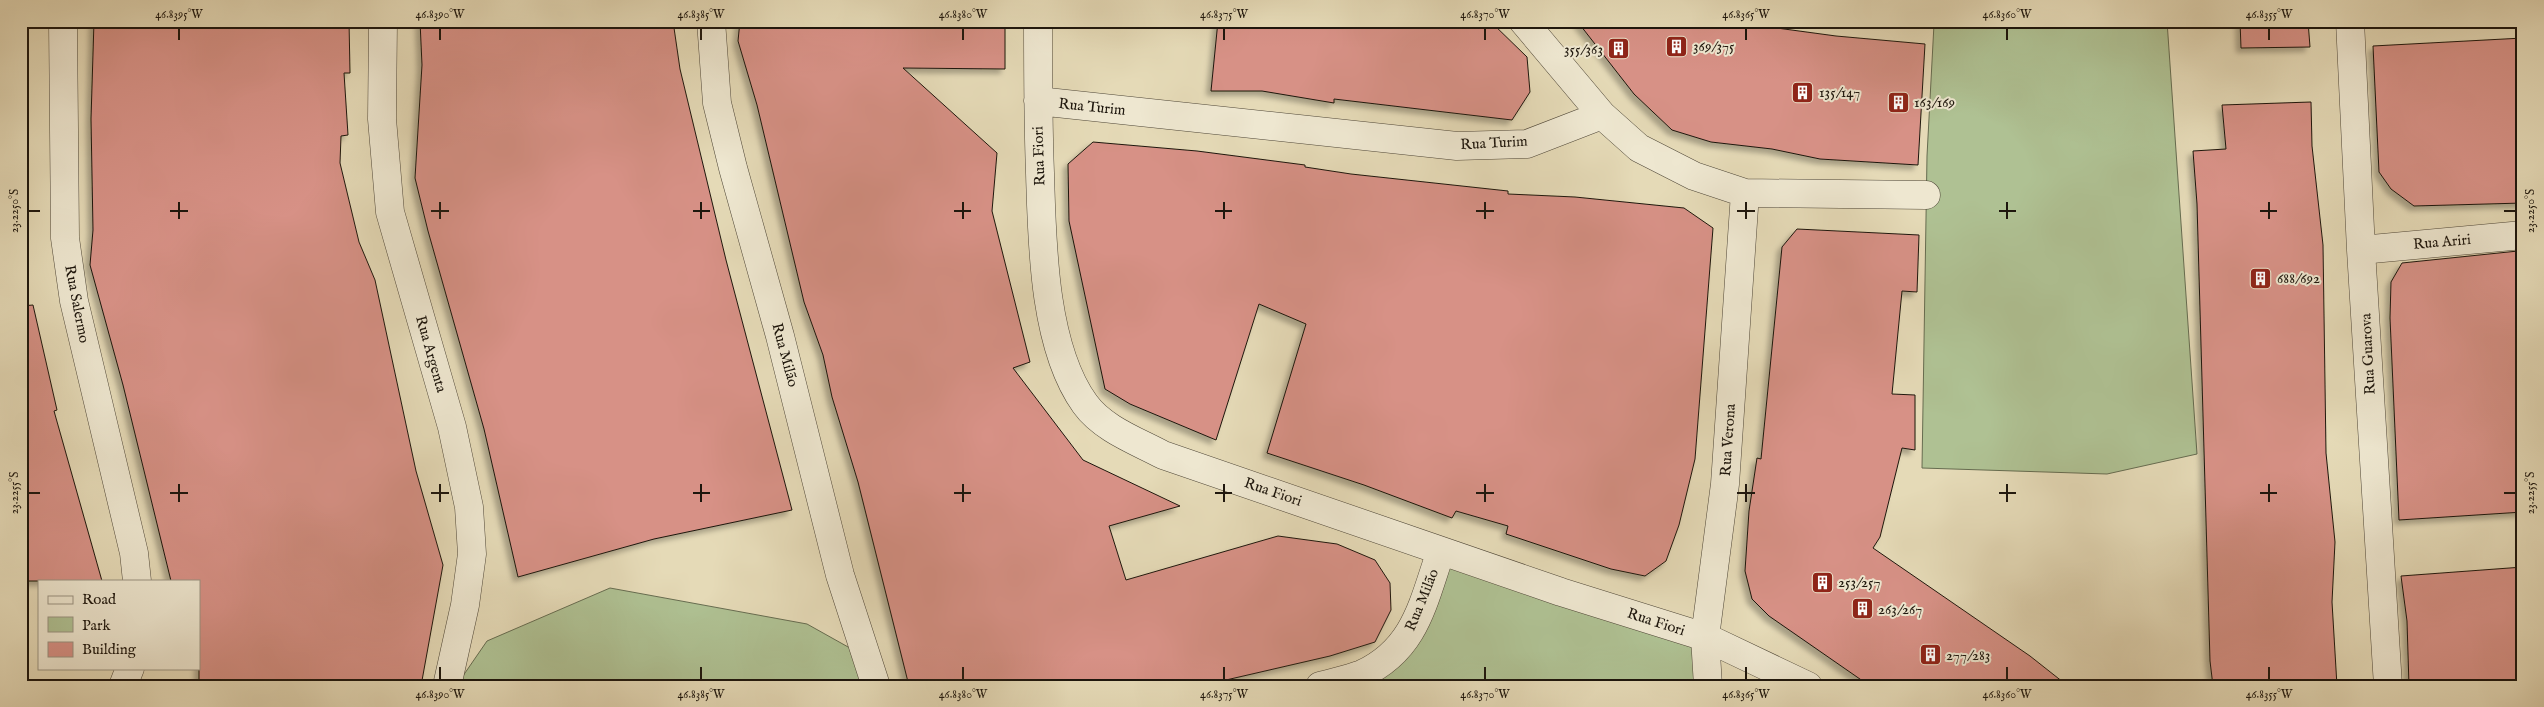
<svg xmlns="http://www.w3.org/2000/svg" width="2544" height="707" viewBox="0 0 2544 707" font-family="'IM FELL English',serif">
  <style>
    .green { fill: #afc193; stroke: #666c50 }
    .building { fill: #d79186; stroke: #1d160d; filter: url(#shadow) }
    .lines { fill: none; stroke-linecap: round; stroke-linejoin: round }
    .minor-casing { stroke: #4f4738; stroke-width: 29 }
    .minor { stroke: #eee7d0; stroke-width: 28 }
    .ticks { fill: none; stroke: #1d160d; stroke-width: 2 }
    .labels { text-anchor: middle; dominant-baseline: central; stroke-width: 4; stroke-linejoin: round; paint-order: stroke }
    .poi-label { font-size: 15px; fill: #1d160d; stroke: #eee7d0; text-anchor: start }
    .street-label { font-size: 15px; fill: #1d160d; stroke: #eee7d0 }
    .neatline { fill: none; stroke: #1d160d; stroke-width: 2 }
    .ticks-label { font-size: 12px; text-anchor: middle; fill: #1d160d }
  </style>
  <defs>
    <filter id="shadow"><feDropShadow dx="-4.5" dy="4.5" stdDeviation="2.5" flood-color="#0004"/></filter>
  </defs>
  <rect width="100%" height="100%" fill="#e5dab7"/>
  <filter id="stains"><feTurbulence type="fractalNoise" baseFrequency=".004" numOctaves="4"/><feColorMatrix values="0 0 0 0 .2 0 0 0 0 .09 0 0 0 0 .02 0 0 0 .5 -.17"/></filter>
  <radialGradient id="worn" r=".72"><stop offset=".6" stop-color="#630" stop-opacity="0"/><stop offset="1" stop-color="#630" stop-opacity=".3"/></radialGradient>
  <path class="green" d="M 1919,21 L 2167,21 L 2197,454 L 2107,474 L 1922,468 L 1927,156 L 1934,24 Z
    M 1441,551 L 1705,637 L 1708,686 L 1320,686 L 1362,673 L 1420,610 Z
    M 610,588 L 807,624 L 866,657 L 879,686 L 456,686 L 487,641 Z"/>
  <path class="building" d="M 94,21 L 349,21 L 350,73 L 344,73 L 348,135 L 341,136 L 340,163 L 359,242 L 375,280 L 416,471 L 443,565 L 421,686 L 199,686 L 199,581 L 171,581 L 123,385 L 90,265 L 93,230 L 91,119 Z
    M 420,21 L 673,21 L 680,69 L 726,260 L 792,510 L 654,539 L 518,577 L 484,429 L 428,231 L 415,178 L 422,65 Z
    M 740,21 L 1005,21 L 1005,69 L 903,68 L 997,153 L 992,211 L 1030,362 L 1013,368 L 1083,460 L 1180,506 L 1109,526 L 1126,580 L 1278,536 L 1337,544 L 1375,560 L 1390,583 L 1391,610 L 1375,642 L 1330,656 L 1200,686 L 909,686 L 858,482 L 832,397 L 823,355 L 804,302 L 757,105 L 738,41 Z
    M 1218,21 L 1490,21 L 1527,57 L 1530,92 L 1512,120 L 1334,99 L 1334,103 L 1262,91 L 1211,91 Z
    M 1577,21 L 1725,21 L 1836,36 L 1925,44 L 1918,165 L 1820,159 L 1772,149 L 1711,142 L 1672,130 L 1634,94 Z
    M 2240,21 L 2308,21 L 2310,47 L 2241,48 Z
    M 2523,38 L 2523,203 L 2414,206 L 2391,189 L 2379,172 L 2373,46 Z
    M 2311,102 L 2312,146 L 2323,245 L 2326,453 L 2335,542 L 2332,602 L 2337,686 L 2213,686 L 2210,661 L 2197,204 L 2193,151 L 2226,149 L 2222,105 Z
    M 1093,142 L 1197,151 L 1305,165 L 1305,167 L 1351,174 L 1508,191 L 1508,194 L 1575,197 L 1684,208 L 1713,228 L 1695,459 L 1679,525 L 1666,561 L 1645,576 L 1611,569 L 1506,534 L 1508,526 L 1456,511 L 1452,518 L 1364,485 L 1267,453 L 1306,324 L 1259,304 L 1216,440 L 1130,404 L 1105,389 L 1069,221 L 1068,164 Z
    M 1797,229 L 1919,235 L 1917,292 L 1902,291 L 1892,394 L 1915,395 L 1915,450 L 1902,448 L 1880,537 L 1873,548 L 2030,656 L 2068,686 L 1870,686 L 1769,616 L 1752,599 L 1745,571 L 1749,511 L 1757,458 L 1761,459 L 1782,247 Z
    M 2518,251 L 2523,302 L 2523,512 L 2399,520 L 2390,318 L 2391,282 L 2402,263 Z
    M 33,305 L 57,410 L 54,411 L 102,581 L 21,581 L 21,306 Z
    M 2523,567 L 2523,686 L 2409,686 L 2407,621 L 2401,576 Z"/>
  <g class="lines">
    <defs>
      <path id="minor" d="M 63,21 L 65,238 L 74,301 L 134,553 L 137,581
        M 383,21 L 382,119 L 390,212 L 452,427 L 469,507 L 472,554 L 465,605 L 447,686
        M 711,21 L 717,103 L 733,168 L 780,336 L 840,575 L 876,686
        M 1038,21 C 1038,72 1038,122 1040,173 C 1042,241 1043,346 1085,404 C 1103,429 1137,441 1163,455 L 1561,592 L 1705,637 L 1808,686
        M 1523,21 L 1602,115
        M 2350,21 L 2361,250 L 2388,686
        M 1038,101 L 1457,146 L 1527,144 L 1602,115 L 1639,148 L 1694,176 L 1745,193 L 1926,195
        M 2361,250 L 2523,235
        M 123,686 L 130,668
        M 1320,686 C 1334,682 1349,679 1362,674 C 1416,649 1423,602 1441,551
        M 1708,686 L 1705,637 L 1725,484 L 1745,193"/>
    </defs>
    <use href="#minor" class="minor-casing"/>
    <use href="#minor" class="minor"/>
  </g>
  <path class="ticks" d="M 179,28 L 179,40M 440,28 L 440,40M 701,28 L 701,40M 963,28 L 963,40M 1224,28 L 1224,40M 1485,28 L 1485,40M 1746,28 L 1746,40M 2007,28 L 2007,40M 2269,28 L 2269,40M 179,202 L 179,219M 440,202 L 440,219M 701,202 L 701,219M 963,202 L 963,219M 1224,202 L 1224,219M 1485,202 L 1485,219M 1746,202 L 1746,219M 2007,202 L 2007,219M 2269,202 L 2269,219M 28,211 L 40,211M 170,211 L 188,211M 431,211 L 449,211M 693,211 L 710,211M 954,211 L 971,211M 1215,211 L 1232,211M 1476,211 L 1494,211M 1737,211 L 1755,211M 1999,211 L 2016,211M 2260,211 L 2277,211M 2504,211 L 2516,211M 179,484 L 179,502M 440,484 L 440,502M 701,484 L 701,502M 963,484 L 963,502M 1224,484 L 1224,502M 1485,484 L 1485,502M 1746,484 L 1746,502M 2007,484 L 2007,502M 2269,484 L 2269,502M 28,493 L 40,493M 170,493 L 188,493M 431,493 L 449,493M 693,493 L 710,493M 954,493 L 971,493M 1215,493 L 1232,493M 1476,493 L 1494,493M 1737,493 L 1755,493M 1999,493 L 2016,493M 2260,493 L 2277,493M 2504,493 L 2516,493M 440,667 L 440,680M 701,667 L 701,680M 963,667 L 963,680M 1224,667 L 1224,680M 1485,667 L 1485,680M 1746,667 L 1746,680M 2007,667 L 2007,680M 2269,667 L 2269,680"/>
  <defs>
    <symbol id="building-square" viewBox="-11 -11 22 22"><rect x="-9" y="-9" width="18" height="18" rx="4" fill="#8f2418" stroke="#eee7d0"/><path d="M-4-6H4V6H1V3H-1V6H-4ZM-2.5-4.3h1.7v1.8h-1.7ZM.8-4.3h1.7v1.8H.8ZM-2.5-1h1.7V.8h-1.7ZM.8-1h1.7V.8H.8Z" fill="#fff"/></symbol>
  </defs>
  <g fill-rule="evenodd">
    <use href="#building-square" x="1664" y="34" width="25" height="25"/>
    <use href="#building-square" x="1606" y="36" width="25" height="25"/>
    <use href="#building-square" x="1790" y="80" width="25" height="25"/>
    <use href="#building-square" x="1886" y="90" width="25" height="25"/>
    <use href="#building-square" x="2248" y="266" width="25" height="25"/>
    <use href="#building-square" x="1810" y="570" width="25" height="25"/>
    <use href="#building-square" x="1850" y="596" width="25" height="25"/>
    <use href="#building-square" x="1918" y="642" width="25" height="25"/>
  </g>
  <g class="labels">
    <g class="poi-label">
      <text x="1693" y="46">369/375</text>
      <text x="1603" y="49" text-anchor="end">355/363</text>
      <text x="1819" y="92">135/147</text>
      <text x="1914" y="102">163/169</text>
      <text x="2277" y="278">688/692</text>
      <text x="1838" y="582">253/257</text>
      <text x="1878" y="609">263/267</text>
      <text x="1946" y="655">277/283</text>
    </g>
    <g class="street-label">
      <text transform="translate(1092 107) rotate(6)">Rua Turim</text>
      <text transform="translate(1494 143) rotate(-3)">Rua Turim</text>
      <text transform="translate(1039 156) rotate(-92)">Rua Fiori</text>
      <text transform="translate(2442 242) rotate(-5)">Rua Ariri</text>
      <text transform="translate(77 304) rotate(79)">Rua Salermo</text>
      <text transform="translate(431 354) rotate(74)">Rua Argenta</text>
      <text transform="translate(2368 354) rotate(-93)">Rua Guarova</text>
      <text transform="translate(785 355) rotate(75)">Rua Milão</text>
      <text transform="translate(1728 440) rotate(-86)">Rua Verona</text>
      <text transform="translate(1273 492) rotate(19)">Rua Fiori</text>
      <text transform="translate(1422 600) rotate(-68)">Rua Milão</text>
      <text transform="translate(1656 622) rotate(18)">Rua Fiori</text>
    </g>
  </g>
  <rect width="2544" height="707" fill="none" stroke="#e5dab7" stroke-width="55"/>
  <rect x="38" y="580" width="162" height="90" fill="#eee7d0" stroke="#9a9382"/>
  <rect x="48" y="596" width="25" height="8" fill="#eee7d0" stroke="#9a9382"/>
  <text x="82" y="604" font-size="15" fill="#1d160d">Road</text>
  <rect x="48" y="617" width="25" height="15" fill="#afc193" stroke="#9a9382"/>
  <text x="82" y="630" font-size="15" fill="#1d160d">Park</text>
  <rect x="48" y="642" width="25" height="15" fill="#d79186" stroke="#9a9382"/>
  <text x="82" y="654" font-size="15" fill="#1d160d">Building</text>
  <rect x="28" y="28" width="2488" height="652" class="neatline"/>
  <g class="ticks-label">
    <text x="179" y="18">46.8395°W</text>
    <text x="440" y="18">46.8390°W</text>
    <text x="701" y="18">46.8385°W</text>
    <text x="963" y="18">46.8380°W</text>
    <text x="1224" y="18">46.8375°W</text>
    <text x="1485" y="18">46.8370°W</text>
    <text x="1746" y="18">46.8365°W</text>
    <text x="2007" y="18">46.8360°W</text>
    <text x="2269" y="18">46.8355°W</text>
    <text transform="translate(14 211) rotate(-90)" y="4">23.2250°S</text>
    <text transform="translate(2530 211) rotate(-90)" y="4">23.2250°S</text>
    <text transform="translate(14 493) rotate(-90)" y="4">23.2255°S</text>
    <text transform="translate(2530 493) rotate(-90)" y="4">23.2255°S</text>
    <text x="440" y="698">46.8390°W</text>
    <text x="701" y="698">46.8385°W</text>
    <text x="963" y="698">46.8380°W</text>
    <text x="1224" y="698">46.8375°W</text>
    <text x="1485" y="698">46.8370°W</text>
    <text x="1746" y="698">46.8365°W</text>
    <text x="2007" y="698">46.8360°W</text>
    <text x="2269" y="698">46.8355°W</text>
  </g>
  <rect width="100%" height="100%" filter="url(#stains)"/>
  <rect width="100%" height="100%" fill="url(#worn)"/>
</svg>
